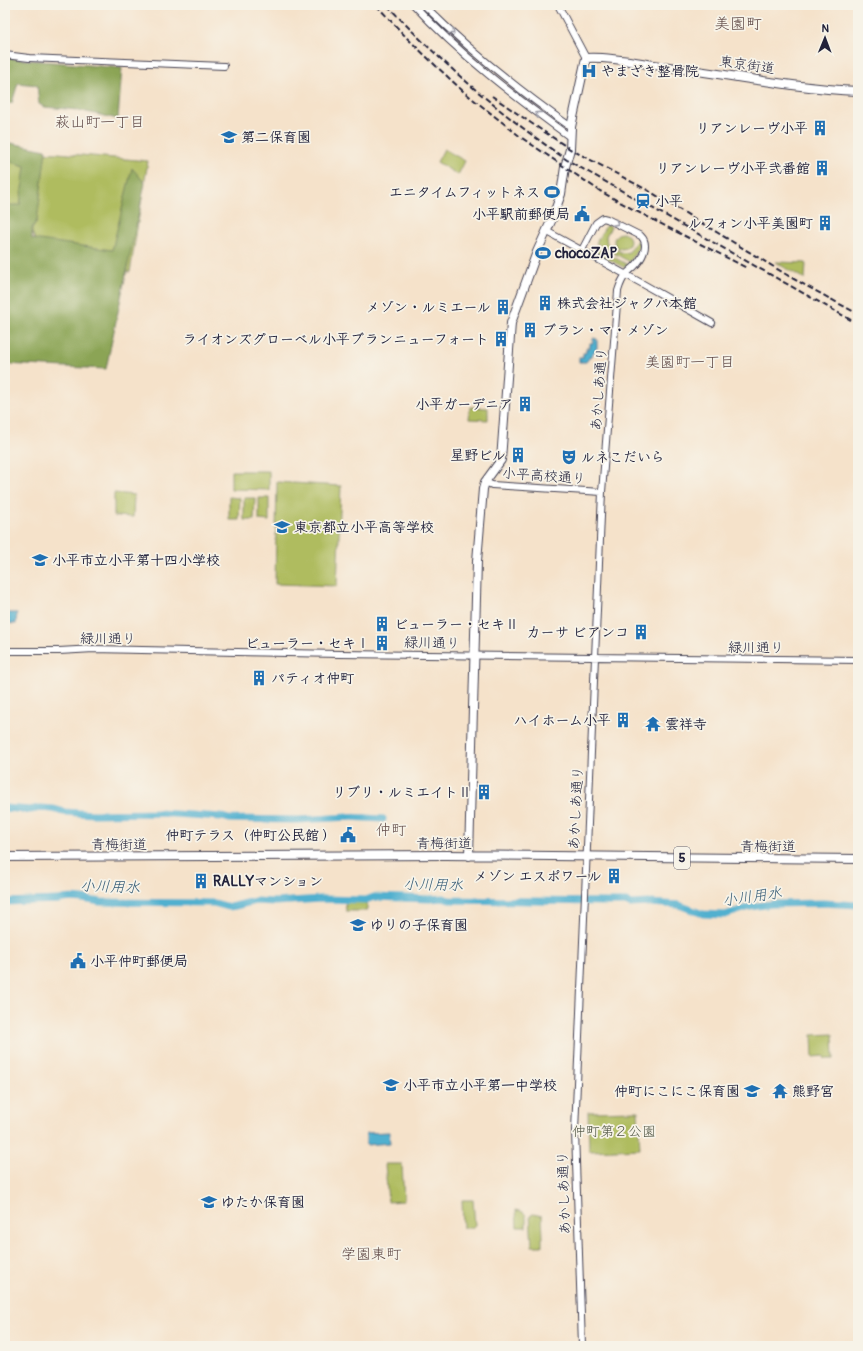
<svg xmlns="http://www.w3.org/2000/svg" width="863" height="1351" viewBox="0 0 863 1351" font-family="Pangolin,'Klee One',sans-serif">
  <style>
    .green { fill: #afbc5e; stroke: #686f4c }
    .forest { fill: #8ba455; stroke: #566348 }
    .water { fill: #51b0cf; stroke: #3a6985 }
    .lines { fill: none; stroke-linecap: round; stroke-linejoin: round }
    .canal { stroke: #51b0cf; stroke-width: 7 }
    .minor-casing { stroke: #423f50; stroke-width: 8 }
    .major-casing { stroke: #423f50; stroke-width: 10 }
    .minor { stroke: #fff; stroke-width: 6 }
    .major { stroke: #fff; stroke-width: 8 }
    .rail { stroke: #22223b; stroke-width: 2; stroke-dasharray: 6 3; stroke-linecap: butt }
    .oneway { stroke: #9c9ca7 }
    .labels { text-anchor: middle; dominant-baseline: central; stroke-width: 3.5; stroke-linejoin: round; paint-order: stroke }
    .shield { fill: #f7f3e8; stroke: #62616f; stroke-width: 1 }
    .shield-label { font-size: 13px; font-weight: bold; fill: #22223b }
    .street-label { font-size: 14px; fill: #22223b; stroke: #f7f3e8 }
    .poi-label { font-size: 14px; font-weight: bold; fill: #22223b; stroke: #f7f3e8; text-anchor: start }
    .park-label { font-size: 14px; fill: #535847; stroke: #f7f3e8 }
    .neighbourhood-label { font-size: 15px; fill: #614b48; stroke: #f7f3e8 }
    .water-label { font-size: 15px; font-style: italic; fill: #355b76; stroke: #f7f3e8 }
    .quarter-label { font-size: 16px; fill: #614b48; stroke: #f7f3e8 }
  </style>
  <rect width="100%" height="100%" fill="#f7f3e8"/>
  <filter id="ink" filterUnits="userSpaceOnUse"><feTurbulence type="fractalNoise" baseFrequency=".025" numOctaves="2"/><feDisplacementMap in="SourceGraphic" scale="8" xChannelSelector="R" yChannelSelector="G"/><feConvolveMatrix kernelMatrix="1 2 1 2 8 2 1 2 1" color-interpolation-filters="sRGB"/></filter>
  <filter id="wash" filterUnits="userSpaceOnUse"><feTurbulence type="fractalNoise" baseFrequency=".012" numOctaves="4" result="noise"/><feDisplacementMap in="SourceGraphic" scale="16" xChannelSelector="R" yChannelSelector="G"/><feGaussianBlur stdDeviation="0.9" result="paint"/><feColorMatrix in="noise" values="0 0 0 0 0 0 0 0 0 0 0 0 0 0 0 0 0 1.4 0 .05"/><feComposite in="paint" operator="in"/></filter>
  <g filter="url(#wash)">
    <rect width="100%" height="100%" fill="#f5e2ca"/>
    <path class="green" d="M 444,149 L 465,161 L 458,175 L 437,162 Z
      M 5,151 L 58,153 L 148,161 L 130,272 L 40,264 L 41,252 L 29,226 L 5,223 Z
      M 608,225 L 611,227 L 606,236 L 607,244 L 622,253 L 629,252 L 637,240 L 639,243 L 639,246 L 630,262 L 596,243 L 605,227 Z
      M614 241a8 8 0 1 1 16 0a8 8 0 1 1-16 0Z
      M 595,247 L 628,265 L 627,266 L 623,267 L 595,252 Z
      M 775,262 L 806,263 L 805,279 Z
      M 470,407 L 488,408 L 488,420 L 469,419 Z
      M 231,471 L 269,471 L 269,490 L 231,489 Z
      M 277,482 L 341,486 L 337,586 L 275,584 Z
      M 114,493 L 134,495 L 133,517 L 114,516 Z
      M 229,497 L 240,498 L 239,520 L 229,520 Z
      M 244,498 L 255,498 L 254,520 L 244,520 Z
      M 259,498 L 269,498 L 269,521 L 259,520 Z
      M 345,901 L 367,901 L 367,911 L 346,911 Z
      M 833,1034 L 834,1059 L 825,1059 L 824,1056 L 813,1057 L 812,1035 Z
      M 638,1111 L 640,1149 L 589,1151 L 588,1112 Z
      M 385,1164 L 402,1164 L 404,1201 L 388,1202 Z
      M 462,1200 L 473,1200 L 475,1225 L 472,1228 L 463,1228 Z
      M 516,1210 C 528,1212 526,1216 526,1227 L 517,1227 Z
      M 533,1214 L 542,1216 L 543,1238 L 542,1238 L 542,1246 L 532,1246 L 530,1216 Z"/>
    <path class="forest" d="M 5,58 L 122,68 L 118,119 L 78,110 L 44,107 L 39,104 L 37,85 L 18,83 L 12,103 L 5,104 Z
      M 5,142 L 46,150 L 37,221 L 32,228 L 32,239 L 112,250 L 132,168 L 145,183 L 106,369 L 5,364 L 5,205 L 20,205 L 25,166 L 5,160 Z"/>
    <path class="water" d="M 593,338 L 597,339 L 597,348 L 586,362 L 579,362 L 579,358 L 583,358 L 583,353 L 586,353 L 586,348 L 590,348 L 590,343 L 593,343 Z
      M 5,613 L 17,613 L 16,624 L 5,623 Z
      M 389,1132 L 390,1143 L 366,1145 L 366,1133 Z"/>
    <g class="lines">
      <path class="canal" d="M 5,808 L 30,810 L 40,808 L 53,809 L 64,812 L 94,814 L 159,813 L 222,817 L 229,819 L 299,820 L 348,817 L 383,819
        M 5,902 L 59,900 C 71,896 88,900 101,902 L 214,903 L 229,907 L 235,906 L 255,901 L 275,902 L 321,899 L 366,900 L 374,897 L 430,899 L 443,898 L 449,900 L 606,902 L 626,902 L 630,904 L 650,903 L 679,905 L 703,914 L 725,915 L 750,907 L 772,904 L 823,903 L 858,905"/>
    </g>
  </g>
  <g filter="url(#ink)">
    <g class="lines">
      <defs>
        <path id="minor" d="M 414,5 C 460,55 515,97 570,137
          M 424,5 C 469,50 519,90 571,127
          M 558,5 L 586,58
          M 5,55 L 29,58 L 76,60 L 224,66
          M 546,231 L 643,284 L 712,323
          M 582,250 L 596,223 L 603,218 L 607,219 L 641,236 C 650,245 642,259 634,267 C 631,270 627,272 625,276 C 621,281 620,285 618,291 L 602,492 L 575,1131 L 582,1346
          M 485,482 L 492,485 L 602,492
          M 5,651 L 59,651 L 94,649 L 339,654 L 858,660"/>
        <path id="major" d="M 469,856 L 477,561 L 483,489 L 485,482 L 501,460 L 511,323 L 537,252 L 552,219 L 561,194 L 565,167 L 570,149 L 571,127 L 586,58 C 608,56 639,63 661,66 C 727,74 792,88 858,91
          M 5,857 L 446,855 L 858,859"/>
      </defs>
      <use href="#minor" class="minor-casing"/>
      <use href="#major" class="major-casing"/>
      <use href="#minor" class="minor"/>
      <use href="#major" class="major"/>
      <path class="rail" d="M 376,5 L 407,38 L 435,65 L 464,92 L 522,138 L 600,191 L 638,212 L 747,268
        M 387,5 C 440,62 503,116 567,160 L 858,324
        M 492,96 L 531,123 L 570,149 L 649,191 L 792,278 L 858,314"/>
    </g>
    <defs><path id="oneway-chevron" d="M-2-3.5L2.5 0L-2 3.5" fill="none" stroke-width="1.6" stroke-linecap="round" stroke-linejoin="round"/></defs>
    <g class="oneway">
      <use href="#oneway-chevron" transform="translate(452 32) rotate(43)"/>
      <use href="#oneway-chevron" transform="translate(538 114) rotate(-144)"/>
      <use href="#oneway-chevron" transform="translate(616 223) rotate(27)"/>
    </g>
  </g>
  <defs>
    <symbol id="hospital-bare" viewBox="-9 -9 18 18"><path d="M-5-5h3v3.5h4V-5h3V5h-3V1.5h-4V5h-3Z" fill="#1f6fb2" stroke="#f7f3e8" stroke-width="2.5" paint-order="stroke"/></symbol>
    <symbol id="building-bare" viewBox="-9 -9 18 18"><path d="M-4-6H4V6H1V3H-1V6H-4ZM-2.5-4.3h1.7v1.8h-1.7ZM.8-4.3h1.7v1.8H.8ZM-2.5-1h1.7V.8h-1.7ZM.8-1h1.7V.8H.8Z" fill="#1f6fb2" stroke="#f7f3e8" stroke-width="2.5" paint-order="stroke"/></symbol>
    <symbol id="school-bare" viewBox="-9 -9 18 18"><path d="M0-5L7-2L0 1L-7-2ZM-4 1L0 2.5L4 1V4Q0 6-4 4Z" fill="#1f6fb2" stroke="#f7f3e8" stroke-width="2.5" paint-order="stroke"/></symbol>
    <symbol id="stadium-bare" viewBox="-9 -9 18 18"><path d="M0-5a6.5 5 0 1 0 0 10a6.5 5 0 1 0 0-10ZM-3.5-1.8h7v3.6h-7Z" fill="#1f6fb2" stroke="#f7f3e8" stroke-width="2.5" paint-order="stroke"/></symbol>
    <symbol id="station-bare" viewBox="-9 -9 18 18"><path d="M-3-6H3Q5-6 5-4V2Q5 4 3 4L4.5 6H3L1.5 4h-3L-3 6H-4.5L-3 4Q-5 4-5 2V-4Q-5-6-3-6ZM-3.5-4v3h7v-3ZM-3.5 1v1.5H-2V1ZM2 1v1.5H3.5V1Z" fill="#1f6fb2" stroke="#f7f3e8" stroke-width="2.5" paint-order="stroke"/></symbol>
    <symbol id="civic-bare" viewBox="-9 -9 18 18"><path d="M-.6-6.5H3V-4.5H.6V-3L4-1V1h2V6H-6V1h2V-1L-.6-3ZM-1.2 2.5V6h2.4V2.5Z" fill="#1f6fb2" stroke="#f7f3e8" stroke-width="2.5" paint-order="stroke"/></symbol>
    <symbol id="theatre-bare" viewBox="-9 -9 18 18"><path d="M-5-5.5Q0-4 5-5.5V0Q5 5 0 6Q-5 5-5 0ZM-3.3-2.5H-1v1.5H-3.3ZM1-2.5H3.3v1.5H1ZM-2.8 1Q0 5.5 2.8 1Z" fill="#1f6fb2" stroke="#f7f3e8" stroke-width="2.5" paint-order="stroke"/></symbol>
    <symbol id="temple-bare" viewBox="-9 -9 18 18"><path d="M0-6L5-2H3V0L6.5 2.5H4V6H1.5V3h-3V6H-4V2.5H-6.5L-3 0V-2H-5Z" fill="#1f6fb2" stroke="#f7f3e8" stroke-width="2.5" paint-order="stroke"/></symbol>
  </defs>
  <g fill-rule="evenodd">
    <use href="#hospital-bare" x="578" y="60" width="22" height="22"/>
    <use href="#building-bare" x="809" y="117" width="22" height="22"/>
    <use href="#school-bare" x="218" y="126" width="22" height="22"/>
    <use href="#building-bare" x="811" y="157" width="22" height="22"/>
    <use href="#stadium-bare" x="541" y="181" width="22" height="22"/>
    <use href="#station-bare" x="632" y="190" width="22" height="22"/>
    <use href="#civic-bare" x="571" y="203" width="22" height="22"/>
    <use href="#building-bare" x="814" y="212" width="22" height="22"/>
    <use href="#stadium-bare" x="532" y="242" width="22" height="22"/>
    <use href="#building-bare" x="534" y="292" width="22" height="22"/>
    <use href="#building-bare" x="492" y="296" width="22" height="22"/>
    <use href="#building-bare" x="519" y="319" width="22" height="22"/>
    <use href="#building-bare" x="490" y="328" width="22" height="22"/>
    <use href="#building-bare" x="514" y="393" width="22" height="22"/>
    <use href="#building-bare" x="507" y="444" width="22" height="22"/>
    <use href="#theatre-bare" x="558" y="446" width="22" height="22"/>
    <use href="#school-bare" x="271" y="516" width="22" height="22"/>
    <use href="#school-bare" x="29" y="549" width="22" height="22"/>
    <use href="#building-bare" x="371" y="613" width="22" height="22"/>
    <use href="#building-bare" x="630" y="621" width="22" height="22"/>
    <use href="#building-bare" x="371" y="632" width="22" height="22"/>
    <use href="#building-bare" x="248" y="667" width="22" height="22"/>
    <use href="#building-bare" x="612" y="709" width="22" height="22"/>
    <use href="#temple-bare" x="642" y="713" width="22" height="22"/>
    <use href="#building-bare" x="473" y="781" width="22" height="22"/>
    <use href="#civic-bare" x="337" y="824" width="22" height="22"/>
    <use href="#building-bare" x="603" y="865" width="22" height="22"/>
    <use href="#building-bare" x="190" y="870" width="22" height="22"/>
    <use href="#school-bare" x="347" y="914" width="22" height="22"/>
    <use href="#civic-bare" x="67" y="950" width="22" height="22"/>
    <use href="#school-bare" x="380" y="1074" width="22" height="22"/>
    <use href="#school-bare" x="741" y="1080" width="22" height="22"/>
    <use href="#temple-bare" x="769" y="1080" width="22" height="22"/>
    <use href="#school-bare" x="198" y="1191" width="22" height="22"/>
  </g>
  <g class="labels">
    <rect class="shield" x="674" y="847" width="16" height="22" rx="3"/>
    <g class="shield-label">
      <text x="682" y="858">5</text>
    </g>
    <g class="street-label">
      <text transform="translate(747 65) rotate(8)">東京街道</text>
      <text transform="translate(599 389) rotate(-86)">あかしあ通り</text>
      <text transform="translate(544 476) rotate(4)">小平高校通り</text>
      <text x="108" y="638">緑川通り</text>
      <text transform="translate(432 643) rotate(1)">緑川通り</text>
      <text x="756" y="647">緑川通り</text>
      <text transform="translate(576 808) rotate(-87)">あかしあ通り</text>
      <text x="444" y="843">青梅街道</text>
      <text x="119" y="844">青梅街道</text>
      <text x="768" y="846">青梅街道</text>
      <text transform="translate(564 1193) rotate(-92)">あかしあ通り</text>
    </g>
    <g class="poi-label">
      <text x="601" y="71">やまざき整骨院</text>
      <text x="808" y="128" text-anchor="end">リアンレーヴ小平</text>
      <text x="241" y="137">第二保育園</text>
      <text x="810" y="168" text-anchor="end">リアンレーヴ小平弐番館</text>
      <text x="540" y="192" text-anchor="end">エニタイムフィットネス</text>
      <text x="655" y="201">小平</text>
      <text x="570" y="214" text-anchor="end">小平駅前郵便局</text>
      <text x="813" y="223" text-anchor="end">ルフォン小平美園町</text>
      <text x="555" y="253">chocoZAP</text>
      <text x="557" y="303">株式会社ジャクパ本館</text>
      <text x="491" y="307" text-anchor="end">メゾン・ルミエール</text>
      <text x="542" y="330">ブラン・マ・メゾン</text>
      <text x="489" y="339" text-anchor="end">ライオンズグローベル小平ブランニューフォート</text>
      <text x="513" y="404" text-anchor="end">小平ガーデニア</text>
      <text x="506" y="455" text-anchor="end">星野ビル</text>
      <text x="581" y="457">ルネこだいら</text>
      <text x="294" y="527">東京都立小平高等学校</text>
      <text x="52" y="560">小平市立小平第十四小学校</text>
      <text x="394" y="624">ビューラー・セキⅡ</text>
      <text x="629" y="632" text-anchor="end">カーサ ビアンコ</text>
      <text x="370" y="643" text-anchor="end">ビューラー・セキⅠ</text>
      <text x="271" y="678">パティオ仲町</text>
      <text x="611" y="720" text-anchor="end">ハイホーム小平</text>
      <text x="665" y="724">雲祥寺</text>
      <text x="472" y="792" text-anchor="end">リブリ・ルミエイトⅡ</text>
      <text x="336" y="835" text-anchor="end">仲町テラス（仲町公民館 ）</text>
      <text x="602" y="876" text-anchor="end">メゾン エスポワール</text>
      <text x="213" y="881">RALLYマンション</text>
      <text x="370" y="925">ゆりの子保育園</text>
      <text x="90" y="961">小平仲町郵便局</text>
      <text x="403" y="1085">小平市立小平第一中学校</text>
      <text x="740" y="1091" text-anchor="end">仲町にこにこ保育園</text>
      <text x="792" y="1091">熊野宮</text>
      <text x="221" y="1202">ゆたか保育園</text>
    </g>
    <g class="park-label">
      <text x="614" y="1131">仲町第２公園</text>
    </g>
    <g class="neighbourhood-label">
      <text x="100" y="122">萩山町一丁目</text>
      <text x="690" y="362">美園町一丁目</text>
      <text x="391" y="830">仲町</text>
      <text x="371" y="1254">学園東町</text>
    </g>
    <g class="water-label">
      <text transform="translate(433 885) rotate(1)">小川用水</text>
      <text transform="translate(110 887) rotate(2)">小川用水</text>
      <text transform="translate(752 897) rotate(-8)">小川用水</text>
    </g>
    <g class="quarter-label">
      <text x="738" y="24">美園町</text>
    </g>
  </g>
  <rect width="863" height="1351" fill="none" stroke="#f7f3e8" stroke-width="20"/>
  <g transform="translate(825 38) rotate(1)" stroke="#f7f3e8" stroke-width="3" paint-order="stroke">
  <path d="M0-3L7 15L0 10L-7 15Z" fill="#22223b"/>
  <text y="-6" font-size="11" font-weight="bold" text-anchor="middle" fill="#22223b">N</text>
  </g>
</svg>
